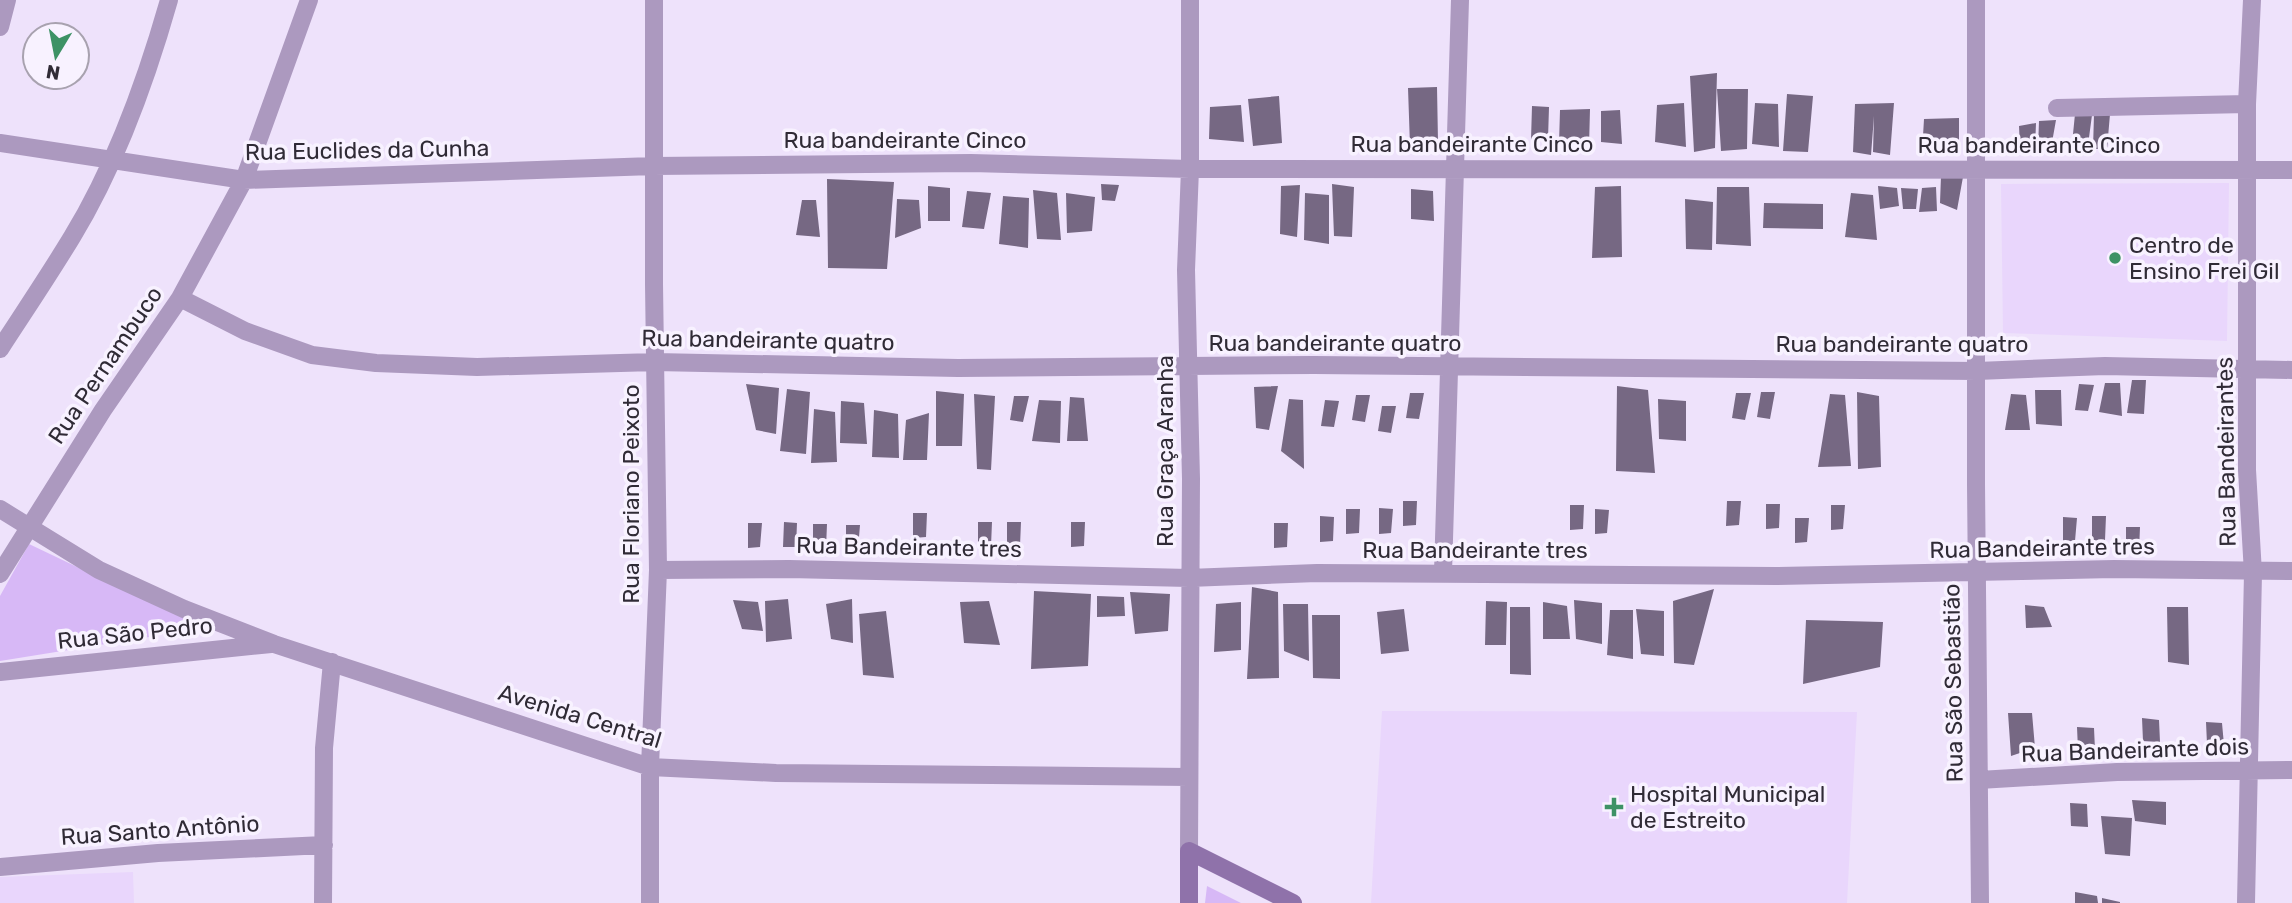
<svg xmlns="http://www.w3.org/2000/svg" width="2292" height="903" viewBox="0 0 2292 903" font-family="Rubik,sans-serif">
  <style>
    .built { fill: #e9d6fc }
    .green { fill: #d7b8f6 }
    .building { fill: #766883 }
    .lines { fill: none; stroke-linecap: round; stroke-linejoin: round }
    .street { stroke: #ac99bf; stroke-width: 18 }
    .secondary { stroke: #8f72aa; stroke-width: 18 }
    .poi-dot { fill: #3d9265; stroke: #f8f2ff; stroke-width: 2.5 }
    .labels { text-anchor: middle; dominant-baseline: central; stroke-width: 7; stroke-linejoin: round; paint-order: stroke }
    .street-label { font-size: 23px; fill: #302b36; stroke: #f8f2ff }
    .poi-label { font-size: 23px; fill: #302b36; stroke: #f8f2ff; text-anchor: start }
  </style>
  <rect width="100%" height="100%" fill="#eee2fb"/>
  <path class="built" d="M 2229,183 L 2227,341 L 2003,333 L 2001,184 Z
    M 1382,711 L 1857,712 L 1847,903 L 1371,903 Z
    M 133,872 L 134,903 L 0,903 L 0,877 Z"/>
  <path class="green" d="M 29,544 L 205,628 L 0,661 L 0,596 Z
    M 1207,886 L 1241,903 L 1205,903 Z"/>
  <path class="building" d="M 1717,73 L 1715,148 L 1694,152 L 1690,76 Z
    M 1437,87 L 1438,142 L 1410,146 L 1408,88 Z
    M 1717,89 L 1748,89 L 1747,149 L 1721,151 Z
    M 1787,94 L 1813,96 L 1808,152 L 1783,151 Z
    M 1279,96 L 1282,143 L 1253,146 L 1248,99 Z
    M 1684,103 L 1686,147 L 1655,142 L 1657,105 Z
    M 1755,103 L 1778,104 L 1779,147 L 1752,144 Z
    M 1894,103 L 1890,155 L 1873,152 L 1874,116 L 1871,155 L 1853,152 L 1855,104 Z
    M 1241,105 L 1244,142 L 1209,139 L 1210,107 Z
    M 1532,106 L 1549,107 L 1548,139 L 1531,140 Z
    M 1590,109 L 1589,147 L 1559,144 L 1560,110 Z
    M 1620,110 L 1622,144 L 1601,142 L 1601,111 Z
    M 2075,114 L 2092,115 L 2088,145 L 2072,144 Z
    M 2094,114 L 2110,114 L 2107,149 L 2093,149 Z
    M 1959,118 L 1959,155 L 1922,153 L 1924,119 Z
    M 2056,120 L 2051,148 L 2038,149 L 2039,121 Z
    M 2036,123 L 2035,148 L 2020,149 L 2019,126 Z
    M 1941,176 L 1963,177 L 1957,210 L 1940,203 Z
    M 827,179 L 894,182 L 887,269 L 828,268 Z
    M 1101,184 L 1119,185 L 1115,201 L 1102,200 Z
    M 1332,184 L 1354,187 L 1352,237 L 1334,236 Z
    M 1300,185 L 1297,237 L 1280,234 L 1281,186 Z
    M 928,186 L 950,188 L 950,221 L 928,221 Z
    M 1621,186 L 1622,257 L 1592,258 L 1595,187 Z
    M 1878,186 L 1897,188 L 1899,206 L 1880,209 Z
    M 1717,187 L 1749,187 L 1751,246 L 1716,244 Z
    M 1936,187 L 1937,211 L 1919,212 L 1922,188 Z
    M 1901,188 L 1918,189 L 1916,209 L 1903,209 Z
    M 1411,189 L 1433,191 L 1434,221 L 1411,219 Z
    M 1033,190 L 1057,193 L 1061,240 L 1037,239 Z
    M 967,191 L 991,193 L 984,229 L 962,227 Z
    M 1066,193 L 1095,197 L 1092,231 L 1067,233 Z
    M 1305,193 L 1329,195 L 1329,244 L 1304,240 Z
    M 1851,193 L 1873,195 L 1877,240 L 1845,237 Z
    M 1003,196 L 1029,198 L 1028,248 L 999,244 Z
    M 897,199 L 919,200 L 921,228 L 895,238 Z
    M 1685,199 L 1713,202 L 1712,250 L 1686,249 Z
    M 802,200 L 816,200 L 820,237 L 796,235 Z
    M 1764,203 L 1823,204 L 1823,229 L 1763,228 Z
    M 2132,380 L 2146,380 L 2144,414 L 2127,413 Z
    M 2105,383 L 2120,383 L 2122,416 L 2099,412 Z
    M 746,384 L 779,388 L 776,434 L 756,430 Z
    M 2079,384 L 2094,385 L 2088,411 L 2075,410 Z
    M 1278,386 L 1269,430 L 1256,428 L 1254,387 Z
    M 1617,386 L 1648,390 L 1655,473 L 1616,471 Z
    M 787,389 L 810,392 L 806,454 L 780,451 Z
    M 2035,390 L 2061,390 L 2062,426 L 2036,424 Z
    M 936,391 L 964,394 L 962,446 L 936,446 Z
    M 1761,392 L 1775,392 L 1770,419 L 1757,417 Z
    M 1857,392 L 1879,396 L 1881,467 L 1858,469 Z
    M 1410,393 L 1424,393 L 1419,419 L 1406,418 Z
    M 1736,393 L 1751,393 L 1745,420 L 1732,418 Z
    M 974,394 L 995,396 L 991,470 L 977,469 Z
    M 1830,394 L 1845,395 L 1851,466 L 1818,467 Z
    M 2011,394 L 2026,395 L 2030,430 L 2005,430 Z
    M 1356,395 L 1370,395 L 1365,422 L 1352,420 Z
    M 1014,396 L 1029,396 L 1023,422 L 1010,420 Z
    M 1070,397 L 1084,398 L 1088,441 L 1067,441 Z
    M 1289,399 L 1303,400 L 1304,469 L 1281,451 Z
    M 1658,399 L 1686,401 L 1686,441 L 1659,439 Z
    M 1039,400 L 1061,401 L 1060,443 L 1032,441 Z
    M 1325,400 L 1339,401 L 1334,427 L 1321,426 Z
    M 841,401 L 864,403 L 867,444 L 840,443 Z
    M 1382,406 L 1396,406 L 1391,433 L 1378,431 Z
    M 814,409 L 835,412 L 837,462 L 811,463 Z
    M 874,410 L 898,414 L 899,458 L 872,457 Z
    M 929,413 L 927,460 L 903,460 L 906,420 Z
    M 1403,501 L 1417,501 L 1416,525 L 1403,526 Z
    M 1727,501 L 1741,501 L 1739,525 L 1726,526 Z
    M 1766,504 L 1780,504 L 1779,528 L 1766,529 Z
    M 1570,505 L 1584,505 L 1583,529 L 1570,530 Z
    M 1831,505 L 1845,505 L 1843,529 L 1831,530 Z
    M 1379,508 L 1393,509 L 1391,533 L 1379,534 Z
    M 1346,509 L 1360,509 L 1359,533 L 1346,534 Z
    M 1595,509 L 1609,510 L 1607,533 L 1595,534 Z
    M 913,513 L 927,513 L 926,537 L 913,538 Z
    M 1320,516 L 1334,517 L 1333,541 L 1320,542 Z
    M 2092,516 L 2106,516 L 2105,540 L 2092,541 Z
    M 2063,517 L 2077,518 L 2075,541 L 2063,542 Z
    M 1795,518 L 1809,518 L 1807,542 L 1795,543 Z
    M 784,522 L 797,523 L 796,547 L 783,547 Z
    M 978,522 L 992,522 L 991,546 L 978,547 Z
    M 1007,522 L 1021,522 L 1020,546 L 1007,547 Z
    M 1071,522 L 1085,522 L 1084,546 L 1071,547 Z
    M 748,523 L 762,523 L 760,547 L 748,548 Z
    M 1274,523 L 1288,523 L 1287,547 L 1274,548 Z
    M 813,524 L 827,524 L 826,548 L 813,549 Z
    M 846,525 L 860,525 L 858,549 L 846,550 Z
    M 2126,527 L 2140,527 L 2139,551 L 2126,552 Z
    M 1252,587 L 1278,592 L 1279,678 L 1247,679 Z
    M 1714,589 L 1694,665 L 1674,663 L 1673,601 Z
    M 1034,591 L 1091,594 L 1088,666 L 1031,669 Z
    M 1130,592 L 1170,594 L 1168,631 L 1135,634 Z
    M 1097,596 L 1124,597 L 1125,616 L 1097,617 Z
    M 788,599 L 792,639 L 766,642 L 765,601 Z
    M 852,599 L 853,643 L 831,639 L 826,604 Z
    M 733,600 L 758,602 L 763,631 L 742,629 Z
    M 1574,600 L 1602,603 L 1602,644 L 1576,639 Z
    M 989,601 L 1000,645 L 964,643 L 960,602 Z
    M 1486,601 L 1507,602 L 1506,645 L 1485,645 Z
    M 1241,602 L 1241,650 L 1214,652 L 1216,604 Z
    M 1543,602 L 1567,606 L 1570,639 L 1543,639 Z
    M 1283,604 L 1308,604 L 1309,661 L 1284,651 Z
    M 2025,605 L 2044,607 L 2052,627 L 2026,628 Z
    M 1510,607 L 1530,607 L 1531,675 L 1510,674 Z
    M 2167,607 L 2188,607 L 2189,665 L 2168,662 Z
    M 1404,609 L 1409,651 L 1381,654 L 1377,612 Z
    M 1636,609 L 1664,611 L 1664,656 L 1641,654 Z
    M 1610,610 L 1633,610 L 1633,659 L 1607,655 Z
    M 886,611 L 894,678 L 863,675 L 859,614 Z
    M 1312,615 L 1340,615 L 1340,679 L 1313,678 Z
    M 1806,620 L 1883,622 L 1880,667 L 1803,684 Z
    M 2008,713 L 2032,713 L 2035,748 L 2011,756 Z
    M 2142,718 L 2159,720 L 2160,742 L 2143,741 Z
    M 2206,722 L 2222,723 L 2224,745 L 2207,744 Z
    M 2077,727 L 2094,728 L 2095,750 L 2078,750 Z
    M 2132,800 L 2166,802 L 2166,825 L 2135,821 Z
    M 2070,803 L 2087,804 L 2088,827 L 2071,826 Z
    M 2101,816 L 2132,818 L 2130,856 L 2105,854 Z
    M 2075,892 L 2097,896 L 2098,903 L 2075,903 Z
    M 2102,898 L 2120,902 L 2120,903 L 2102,903 Z"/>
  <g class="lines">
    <path class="street" d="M 1976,0 L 1976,484 L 1980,903
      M 0,27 L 7,0
      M 2057,108 L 2247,104
      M 0,143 L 244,180 L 653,166 L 971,163 L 1190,169 L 2292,170
      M 180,298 L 245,331 L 312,355 L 376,363 L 477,367 L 655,362 L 958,368 L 1314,365 L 1977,371 L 2105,366 L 2292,370
      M 0,349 C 24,312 49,275 72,237 C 116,165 146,81 169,0
      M 0,509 L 99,570 L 184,609 L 274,644 L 650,767 L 776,773 L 1189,777
      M 658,570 L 789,569 L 1189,578 L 1317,573 L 1775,576 L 2114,569 L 2292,571
      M 1443,573 L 1460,0
      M 0,574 L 103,410 L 180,298 L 244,180 L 309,0
      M 0,672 L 271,644
      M 1979,780 L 2117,772 L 2292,770
      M 1189,851 L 1191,479 L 1186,270 L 1190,169 L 1190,0
      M 0,867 L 158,853 L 324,845
      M 323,903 L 324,748 L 332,662
      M 650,903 L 650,767 L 658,570 L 654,284 L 654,0
      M 2246,903 L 2253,573 L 2247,470 L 2247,104 L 2252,0"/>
    <path class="secondary" d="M 1189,903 L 1189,851 L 1293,903"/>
  </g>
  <g class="poi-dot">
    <circle cx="2115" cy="258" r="7"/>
    <path d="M1610.5 796.5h7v7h7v7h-7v7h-7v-7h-7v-7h7z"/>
  </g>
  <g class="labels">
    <g class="street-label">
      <text x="905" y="140">Rua bandeirante Cinco</text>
      <text x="1472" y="144">Rua bandeirante Cinco</text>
      <text x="2039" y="145">Rua bandeirante Cinco</text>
      <text transform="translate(367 150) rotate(-1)">Rua Euclides da Cunha</text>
      <text transform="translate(768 340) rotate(1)">Rua bandeirante quatro</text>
      <text x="1335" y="343">Rua bandeirante quatro</text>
      <text x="1902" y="344">Rua bandeirante quatro</text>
      <text transform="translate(105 365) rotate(-56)">Rua Pernambuco</text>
      <text transform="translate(1165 451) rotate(-90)">Rua Graça Aranha</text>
      <text transform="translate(2226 452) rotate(-91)">Rua Bandeirantes</text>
      <text transform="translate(631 494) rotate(-90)">Rua Floriano Peixoto</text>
      <text transform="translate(909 547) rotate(1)">Rua Bandeirante tres</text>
      <text transform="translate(2042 548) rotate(-1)">Rua Bandeirante tres</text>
      <text x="1475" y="550">Rua Bandeirante tres</text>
      <text transform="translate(135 633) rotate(-6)">Rua São Pedro</text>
      <text transform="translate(1953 683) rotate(-91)">Rua São Sebastião</text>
      <text transform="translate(580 716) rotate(17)">Avenida Central</text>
      <text transform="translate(2135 750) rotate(-2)">Rua Bandeirante dois</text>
      <text transform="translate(160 830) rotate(-4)">Rua Santo Antônio</text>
    </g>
    <g class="poi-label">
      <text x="2129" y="245">Centro de<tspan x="2129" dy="26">Ensino Frei Gil</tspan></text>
      <text x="1630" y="794">Hospital Municipal<tspan x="1630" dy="26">de Estreito</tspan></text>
    </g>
  </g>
  <g transform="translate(56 56) rotate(190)"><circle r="33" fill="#f8f2ff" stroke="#a8a2af" stroke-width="2"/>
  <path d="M0-5L12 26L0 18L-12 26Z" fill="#3d9265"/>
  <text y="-10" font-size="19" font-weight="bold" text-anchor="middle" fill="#302b36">N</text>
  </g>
</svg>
